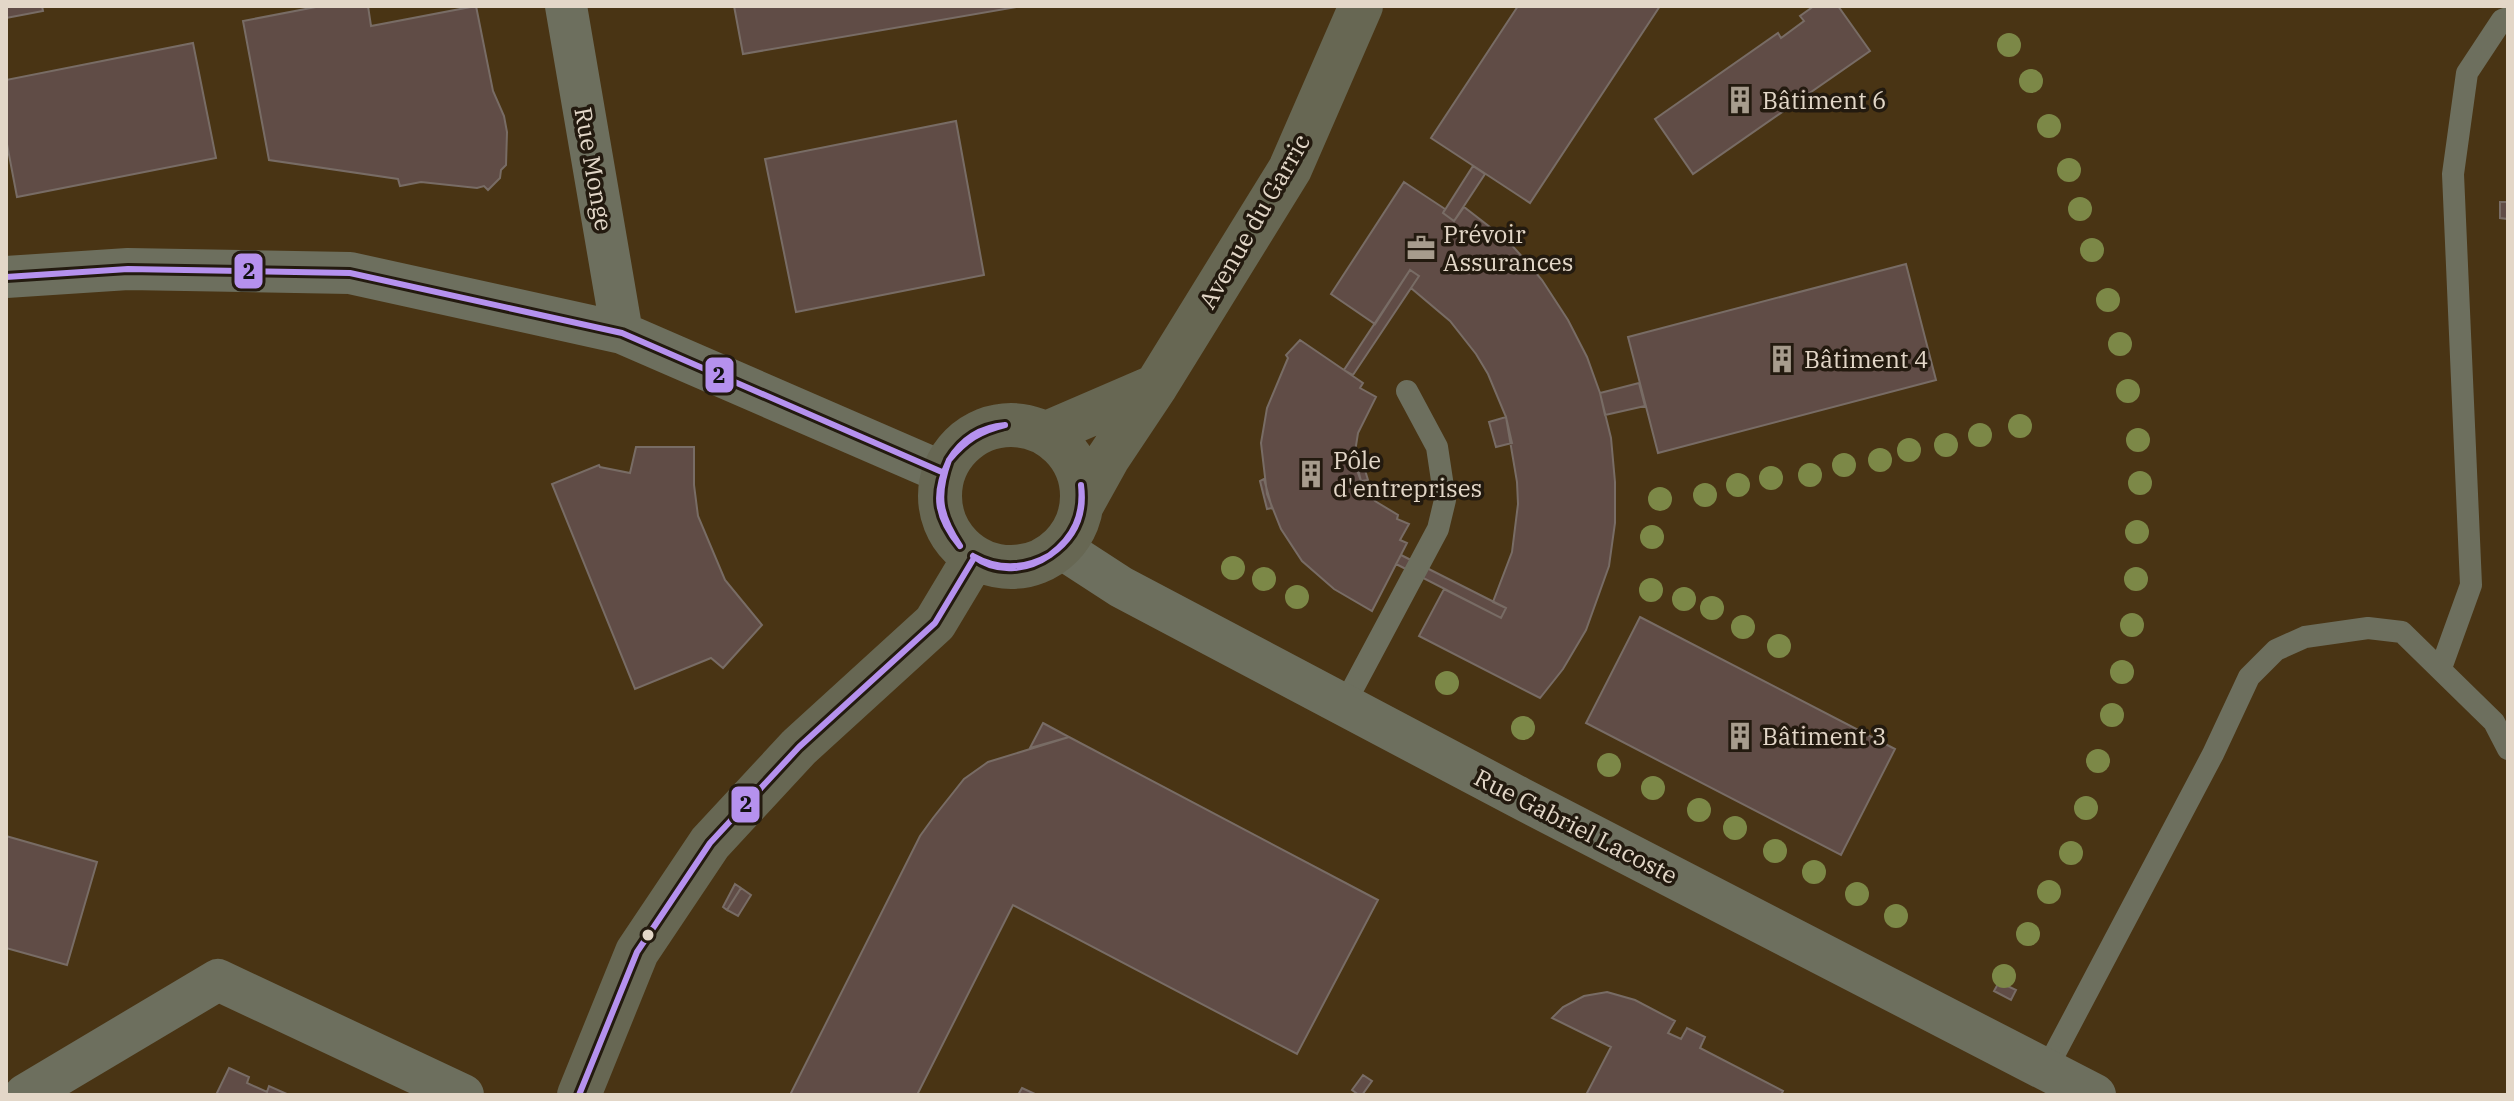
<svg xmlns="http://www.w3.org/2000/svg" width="2514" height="1101" viewBox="0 0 2514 1101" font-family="'IBM Plex Serif',serif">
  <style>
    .built { fill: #493414 }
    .building { fill: #604c46; stroke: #786c65; stroke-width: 2 }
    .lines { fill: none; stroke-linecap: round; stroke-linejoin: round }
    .lane { stroke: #6d6f5e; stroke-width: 22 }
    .street { stroke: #6d6f5e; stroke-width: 42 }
    .secondary { stroke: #676753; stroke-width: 44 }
    .bus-1-casing { stroke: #231a0f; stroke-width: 12 }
    .bus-1 { stroke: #b591ee; stroke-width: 6 }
    .tree { fill: #7c8847 }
    .bus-dot { fill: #e3d7c8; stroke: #231a0f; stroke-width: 3 }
    .labels { text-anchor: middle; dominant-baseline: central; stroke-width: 7; stroke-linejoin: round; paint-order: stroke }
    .poi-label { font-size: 24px; fill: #e3d7c8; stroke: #231a0f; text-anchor: start }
    .street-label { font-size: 24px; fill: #e3d7c8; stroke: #231a0f }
    .line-badge { stroke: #231a0f; stroke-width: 3 }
    .pale-badge-label { font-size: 22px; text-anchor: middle; font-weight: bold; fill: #111 }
  </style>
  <rect width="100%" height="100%" fill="#382e20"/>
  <path class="built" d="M 6,6 L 2508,6 L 2508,1095 L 6,1095 Z"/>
  <path class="building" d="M 6,6 L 42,6 L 43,11 L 6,18 Z
    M 321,6 L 368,6 L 371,26 L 476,6 L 493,91 L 504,116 L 507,132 L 506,165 L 501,170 L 500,178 L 488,190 L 484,186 L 477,188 L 421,182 L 400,186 L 398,179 L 269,160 L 243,21 Z
    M 734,6 L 1022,6 L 743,54 Z
    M 1518,6 L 1660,6 L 1530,203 L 1431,138 Z
    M 1814,6 L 1838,6 L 1870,51 L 1693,174 L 1655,119 L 1778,33 L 1781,38 L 1804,21 L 1800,16 Z
    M 193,43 L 216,158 L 17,197 L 6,139 L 6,80 Z
    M 956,121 L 984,275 L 796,312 L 765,159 Z
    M 1473,166 L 1485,174 L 1454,221 L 1443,213 Z
    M 1404,182 L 1445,209 L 1443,213 L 1454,221 L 1464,207 L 1508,241 L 1526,261 L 1542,280 L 1568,320 L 1587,357 L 1600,393 L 1611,438 L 1615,482 L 1615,523 L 1609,566 L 1586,630 L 1563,669 L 1540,698 L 1419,636 L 1444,589 L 1501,618 L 1506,608 L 1493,602 L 1512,552 L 1518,504 L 1517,482 L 1506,417 L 1488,374 L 1476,354 L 1450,321 L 1411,288 L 1419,276 L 1410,270 L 1375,324 L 1331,294 Z
    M 2500,202 L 2508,202 L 2508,219 L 2500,218 Z
    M 1906,264 L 1936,380 L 1658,453 L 1628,337 Z
    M 1410,270 L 1419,276 L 1353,375 L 1344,370 Z
    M 1300,340 L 1363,383 L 1360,388 L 1376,397 L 1358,433 L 1355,452 L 1357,470 L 1361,481 L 1375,501 L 1398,515 L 1397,519 L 1409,524 L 1400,540 L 1407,543 L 1372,611 L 1334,589 L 1302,561 L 1281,529 L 1267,494 L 1261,443 L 1267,408 L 1288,358 L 1286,355 Z
    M 1639,383 L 1645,406 L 1605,415 L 1600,393 Z
    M 1506,417 L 1512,443 L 1496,447 L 1489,422 Z
    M 636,447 L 694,447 L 694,485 L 698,516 L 725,580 L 762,625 L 723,668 L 711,658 L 635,689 L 552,484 L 599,465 L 600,467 L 630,473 Z
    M 1361,457 L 1368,480 L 1361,481 L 1355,458 Z
    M 1264,479 L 1272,508 L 1267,509 L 1260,481 Z
    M 1401,555 L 1506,608 L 1501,618 L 1396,564 Z
    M 1640,617 L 1895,749 L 1841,855 L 1586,723 Z
    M 1043,723 L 1069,737 L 1030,748 Z
    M 1069,737 L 1378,900 L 1297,1054 L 1013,905 L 917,1095 L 790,1095 L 920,836 L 933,818 L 964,779 L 988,762 Z
    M 6,836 L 97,862 L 67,965 L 6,948 Z
    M 735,884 L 741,888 L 727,910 L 723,907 Z
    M 741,888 L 751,895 L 738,916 L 727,910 Z
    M 1999,982 L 2016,990 L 2011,1000 L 1994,991 Z
    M 1607,992 L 1635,1000 L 1675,1021 L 1668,1033 L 1681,1039 L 1687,1028 L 1705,1037 L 1700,1048 L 1783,1091 L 1781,1095 L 1586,1095 L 1611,1047 L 1552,1018 L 1563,1007 L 1584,996 Z
    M 229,1068 L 249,1077 L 247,1083 L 267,1092 L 269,1086 L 289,1095 L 216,1095 Z
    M 1363,1075 L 1372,1081 L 1362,1095 L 1359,1095 L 1352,1090 Z
    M 1022,1088 L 1037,1095 L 1018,1095 Z"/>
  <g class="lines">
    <path class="lane" d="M 2441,668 L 2471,585 L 2453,174 L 2467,73 L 2502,20 L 2508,18
      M 1344,705 L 1438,529 L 1445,500 L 1437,447 L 1407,391
      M 2046,1070 L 2213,754 L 2249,677 L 2276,650 L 2305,637 L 2368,628 L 2402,632 L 2494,722 L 2508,749"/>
    <path class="street" d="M 566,6 L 622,333
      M 6,277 L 128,269 L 350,273 L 622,333 L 942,472
      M 1061,548 L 1121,587 L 1520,798 L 2095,1095
      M 25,1095 L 218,980 L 463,1095"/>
    <path class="secondary" d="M940 496a71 71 0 1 1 142 0a71 71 0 1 1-142 0Z
      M 1047,433 L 1156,386
      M 1083,503 L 1108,458 L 1156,386 L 1290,169 L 1361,6
      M 579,1095 L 637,952 L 710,843 L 799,747 L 935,623 L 974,558"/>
    <defs>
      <path id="bus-1" d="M 6,277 L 128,269 L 350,273 L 622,333 L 942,472
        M 949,460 C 936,496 939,514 960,546
        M 949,460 C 933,494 936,517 960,546
        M 949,460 C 962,439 981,427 1005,425
        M 949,460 C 966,440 980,431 1005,425
        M 1050,555 C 1074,537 1084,515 1081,485
        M 1050,555 C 1075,538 1085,514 1081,485
        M 973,556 C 998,570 1025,569 1050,555
        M 973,556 C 996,574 1027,571 1050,555
        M 579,1095 L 637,952 L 710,843 L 799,747 L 935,623 L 974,558"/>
    </defs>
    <use href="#bus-1" class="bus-1-casing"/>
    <use href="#bus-1" class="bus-1"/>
  </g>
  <g class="tree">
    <circle cx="2009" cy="45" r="12"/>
    <circle cx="2031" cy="81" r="12"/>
    <circle cx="2049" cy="126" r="12"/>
    <circle cx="2069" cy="170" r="12"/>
    <circle cx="2080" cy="209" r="12"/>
    <circle cx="2092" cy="250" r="12"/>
    <circle cx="2108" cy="300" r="12"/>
    <circle cx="2120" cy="344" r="12"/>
    <circle cx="2128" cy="391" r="12"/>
    <circle cx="2020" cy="426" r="12"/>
    <circle cx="1980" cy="435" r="12"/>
    <circle cx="2138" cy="440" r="12"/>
    <circle cx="1946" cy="445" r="12"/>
    <circle cx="1909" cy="450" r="12"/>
    <circle cx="1880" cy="460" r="12"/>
    <circle cx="1844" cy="465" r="12"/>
    <circle cx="1810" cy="475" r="12"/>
    <circle cx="1771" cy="478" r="12"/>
    <circle cx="2140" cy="483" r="12"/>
    <circle cx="1738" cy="485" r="12"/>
    <circle cx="1705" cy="495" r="12"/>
    <circle cx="1660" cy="499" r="12"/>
    <circle cx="2137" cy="532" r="12"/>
    <circle cx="1652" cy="537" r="12"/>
    <circle cx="1233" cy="568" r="12"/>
    <circle cx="1264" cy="579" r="12"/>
    <circle cx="2136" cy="579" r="12"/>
    <circle cx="1651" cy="590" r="12"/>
    <circle cx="1297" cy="597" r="12"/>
    <circle cx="1684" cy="599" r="12"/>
    <circle cx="1712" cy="608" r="12"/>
    <circle cx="2132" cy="625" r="12"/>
    <circle cx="1743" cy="627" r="12"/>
    <circle cx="1779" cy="646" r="12"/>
    <circle cx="2122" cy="672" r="12"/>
    <circle cx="1447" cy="683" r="12"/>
    <circle cx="2112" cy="715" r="12"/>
    <circle cx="1523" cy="728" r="12"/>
    <circle cx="2098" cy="761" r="12"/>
    <circle cx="1609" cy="765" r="12"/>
    <circle cx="1653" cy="788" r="12"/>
    <circle cx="2086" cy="808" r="12"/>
    <circle cx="1699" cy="810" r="12"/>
    <circle cx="1735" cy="828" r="12"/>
    <circle cx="1775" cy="851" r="12"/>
    <circle cx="2071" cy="853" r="12"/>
    <circle cx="1814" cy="872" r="12"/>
    <circle cx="2049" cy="892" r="12"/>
    <circle cx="1857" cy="894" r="12"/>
    <circle cx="1896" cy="916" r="12"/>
    <circle cx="2028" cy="934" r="12"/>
    <circle cx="2004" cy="976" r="12"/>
  </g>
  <defs>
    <symbol id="building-bare" viewBox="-9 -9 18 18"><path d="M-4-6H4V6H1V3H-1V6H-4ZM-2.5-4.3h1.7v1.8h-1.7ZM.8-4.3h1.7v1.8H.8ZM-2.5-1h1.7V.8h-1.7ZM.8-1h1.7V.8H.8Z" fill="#a79c8d" stroke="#231a0f" stroke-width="2.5" paint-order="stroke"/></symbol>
    <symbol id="office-bare" viewBox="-9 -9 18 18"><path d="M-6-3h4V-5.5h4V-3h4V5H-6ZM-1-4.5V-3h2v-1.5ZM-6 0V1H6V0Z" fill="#a79c8d" stroke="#231a0f" stroke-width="2.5" paint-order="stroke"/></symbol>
  </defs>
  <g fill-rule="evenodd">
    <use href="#building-bare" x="1720" y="80" width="40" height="40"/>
    <use href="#office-bare" x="1401" y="228" width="40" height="40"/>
    <use href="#building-bare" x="1762" y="339" width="40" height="40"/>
    <use href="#building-bare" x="1291" y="454" width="40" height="40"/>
    <use href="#building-bare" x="1720" y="716" width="40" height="40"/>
  </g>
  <circle class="bus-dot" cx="648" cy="935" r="7"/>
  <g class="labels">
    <g class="poi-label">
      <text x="1762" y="100">Bâtiment 6</text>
      <text x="1443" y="234">Prévoir<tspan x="1443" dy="28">Assurances</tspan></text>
      <text x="1804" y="359">Bâtiment 4</text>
      <text x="1333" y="460">Pôle<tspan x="1333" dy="28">d'entreprises</tspan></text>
      <text x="1762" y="736">Bâtiment 3</text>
    </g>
    <g class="street-label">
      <text transform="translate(594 169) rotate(80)">Rue Monge</text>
      <text transform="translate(1254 221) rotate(-60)">Avenue du Garric</text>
      <text transform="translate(1576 826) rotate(27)">Rue Gabriel Lacoste</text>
    </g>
  </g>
  <g class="line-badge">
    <rect x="233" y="252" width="31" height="38" rx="8" fill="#b591ee"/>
    <rect x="704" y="356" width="31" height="38" rx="8" fill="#b591ee"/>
    <rect x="730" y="785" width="31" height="39" rx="8" fill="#b591ee"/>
  </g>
  <g class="pale-badge-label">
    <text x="249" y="279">2</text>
    <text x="719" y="383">2</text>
    <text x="746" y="812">2</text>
  </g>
  <rect width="2514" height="1101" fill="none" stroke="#e3d7c8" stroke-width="16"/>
</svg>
